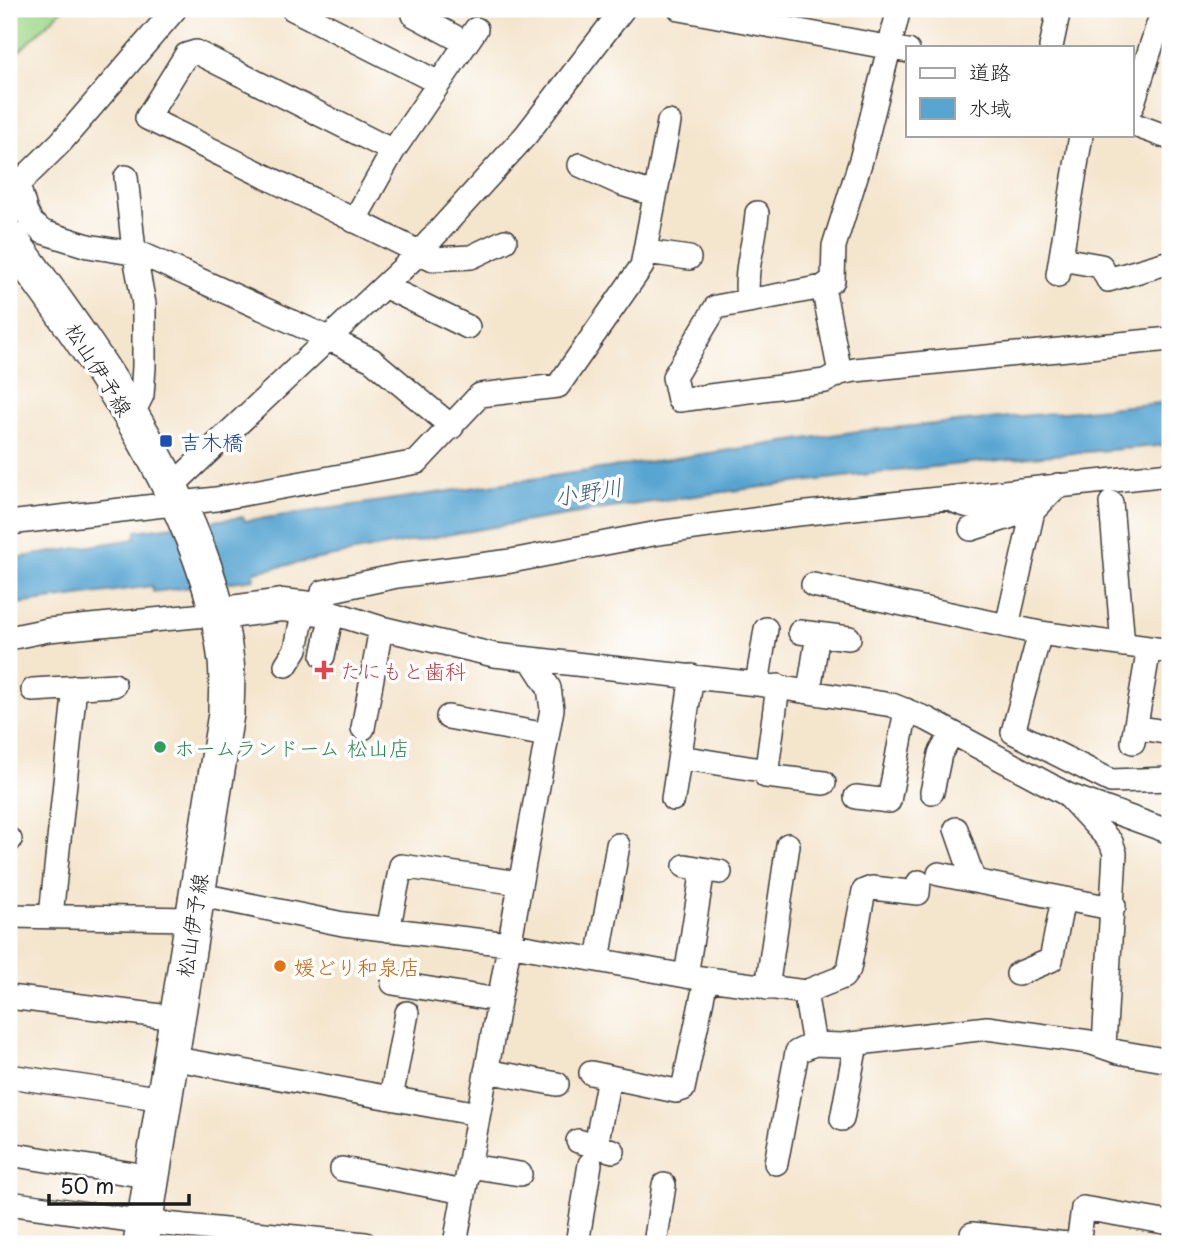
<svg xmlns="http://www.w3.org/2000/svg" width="1179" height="1253" viewBox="0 0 1179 1253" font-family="'Playpen Sans','Klee One',sans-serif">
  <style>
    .green { fill: #9fd88a; stroke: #5e7a53; stroke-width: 2 }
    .water { fill: #58a5d1; stroke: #3a6076; stroke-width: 2 }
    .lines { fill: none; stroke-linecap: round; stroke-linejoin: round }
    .street-casing { stroke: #3c3a37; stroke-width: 26 }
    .secondary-casing { stroke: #3c3a37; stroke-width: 35 }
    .primary-casing { stroke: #3c3a37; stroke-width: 38 }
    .street { stroke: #fff; stroke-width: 23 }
    .secondary { stroke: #fff; stroke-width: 32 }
    .primary { stroke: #fff; stroke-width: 35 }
    .transit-dot { fill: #1a4fb4; stroke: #fff; stroke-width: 2.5 }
    .health-dot { fill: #e0444e; stroke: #fff; stroke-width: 2.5 }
    .leisure-dot { fill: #2e9e5b; stroke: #fff; stroke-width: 2.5 }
    .food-dot { fill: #e8710a; stroke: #fff; stroke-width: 2.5 }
    .labels { text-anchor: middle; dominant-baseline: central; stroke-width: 7; stroke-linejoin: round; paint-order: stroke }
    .street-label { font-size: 21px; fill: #1c1c1c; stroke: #fff }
    .transit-label { font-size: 21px; fill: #164399; stroke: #fff; text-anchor: start }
    .health-label { font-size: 21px; fill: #be3a42; stroke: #fff; text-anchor: start }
    .leisure-label { font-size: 21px; fill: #27864d; stroke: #fff; text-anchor: start }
    .food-label { font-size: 21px; fill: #c56008; stroke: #fff; text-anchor: start }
    .water-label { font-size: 23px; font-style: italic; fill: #3a6076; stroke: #fff }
  </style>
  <rect width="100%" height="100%" fill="#fff"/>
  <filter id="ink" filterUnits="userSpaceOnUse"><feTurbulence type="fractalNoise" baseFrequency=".0143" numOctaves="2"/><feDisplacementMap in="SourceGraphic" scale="14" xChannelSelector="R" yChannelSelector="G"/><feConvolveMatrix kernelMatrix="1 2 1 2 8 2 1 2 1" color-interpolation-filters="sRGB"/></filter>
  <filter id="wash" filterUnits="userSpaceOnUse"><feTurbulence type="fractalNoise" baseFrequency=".00686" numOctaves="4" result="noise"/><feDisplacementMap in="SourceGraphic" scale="28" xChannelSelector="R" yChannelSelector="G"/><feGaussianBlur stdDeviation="1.57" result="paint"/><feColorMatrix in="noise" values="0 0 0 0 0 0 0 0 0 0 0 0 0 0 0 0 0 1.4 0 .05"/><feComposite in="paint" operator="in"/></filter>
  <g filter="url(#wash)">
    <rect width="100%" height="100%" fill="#f4e5cd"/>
    <path class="green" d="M 9,9 L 63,9 L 9,61 Z"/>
    <path class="water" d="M 1170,402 L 1170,445 C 863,469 555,509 254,572 L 254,579 L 153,592 L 152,586 L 9,605 L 9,559 L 135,539 L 136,531 L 243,517 L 245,521 L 859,431 Z"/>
  </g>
  <g filter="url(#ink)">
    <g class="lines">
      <defs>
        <path id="street" d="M 293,9 L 439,83
          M 418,9 L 414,15 L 466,43
          M 680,9 L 908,51
          M 1051,47 L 1059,9
          M 1132,106 L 1159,22 L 1169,9
          M 1132,124 L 1170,138
          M 393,151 L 196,52 L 186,55 L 147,118 L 433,259 L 471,257 L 505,241
          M 580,165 L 622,184 L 654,194
          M 126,177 L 134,251 L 144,304 L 144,367 L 142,395 L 138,403 L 126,412
          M 18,185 L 26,212 L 32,223 L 43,232 L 88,246 L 144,255 L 328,338 L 372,360 L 452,427
          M 9,193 L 61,142 L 175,9
          M 354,221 L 393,151 L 476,29
          M 647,252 L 689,258
          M 1061,259 L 1101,266 L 1108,280 L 1170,262
          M 1058,275 L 1081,135
          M 384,286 L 468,327
          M 823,287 L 833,280 L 834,246 L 861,160 L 899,9
          M 748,301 C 744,265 755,246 757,213
          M 840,373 L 823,287 L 716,307 L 674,377 L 679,400 L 825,381 L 840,373 L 855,370 L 1170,339
          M 1170,474 L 789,515 L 658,533 L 511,561 L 397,576 L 323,592 L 321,609 L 381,628 L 494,655 L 757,684 L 892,705 L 927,719 L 1068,795 L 1170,832
          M 171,487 L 418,254 L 526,135 L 623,9
          M 951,499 C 976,514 1005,505 1033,511
          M 1111,503 L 1123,645
          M 9,523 L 216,499 L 417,462 L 480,395 L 558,386 L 642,266 L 669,122
          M 971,529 L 1015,515
          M 813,585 L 1040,633 L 1170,651
          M 1007,626 L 1033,511 L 1058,485
          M 800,632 L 849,638
          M 1040,633 L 1013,732 L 1111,781 L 1170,779
          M 9,638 L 48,630 L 216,614
          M 323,656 L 332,613
          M 286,665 L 296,649 L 304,608
          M 757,684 L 766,629
          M 778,686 L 766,776 L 824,783
          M 33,690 L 114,685
          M 809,691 L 818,634
          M 448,717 L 547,735
          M 1136,727 L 1170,733
          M 363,728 L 381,628
          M 1133,742 L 1149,648
          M 680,757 L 767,771
          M 932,792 L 940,754 L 952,733
          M 856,797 L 889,801 L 906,710
          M 1069,797 L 1111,842 L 1115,853 L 1104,1046
          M 673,799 L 692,676
          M 956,829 L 974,881
          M 9,840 L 10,840
          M 685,866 L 720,872
          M 939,874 L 1101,906 L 1114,906
          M 196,894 L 343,924 L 508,944 L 686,976 L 805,992 L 814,1044 L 842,1045 L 987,1028 L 1089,1042 L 1118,1052 L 1170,1061
          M 9,916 L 192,919
          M 51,916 L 75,687
          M 388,930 L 401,866 L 519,883
          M 598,960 L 618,845
          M 1018,974 L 1051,960 L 1063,899
          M 686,976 L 703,869
          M 393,983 L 498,1000
          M 767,988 L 788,845
          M 805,992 L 843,977 L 849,969 L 864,891 L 872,888 L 918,893 L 919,882
          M 9,997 L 177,1018
          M 171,1058 L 478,1114
          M 486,1071 L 557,1084
          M 591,1073 L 676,1091 L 683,1089 L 706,980
          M 9,1076 L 164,1099
          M 391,1098 L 407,1013
          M 842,1119 L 856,1044
          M 578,1141 L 613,1151
          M 596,1146 L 609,1077
          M 9,1154 L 152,1177
          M 776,1163 L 797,1052 L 814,1044
          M 469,1166 L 520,1174
          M 342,1169 L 464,1192
          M 9,1203 L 145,1222 L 365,1244
          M 455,1244 L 552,709 L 549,688 L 531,660
          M 577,1244 L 590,1164
          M 655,1244 L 664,1185
          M 971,1244 L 972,1234 L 1068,1244
          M 1078,1244 L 1083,1208 L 1170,1223"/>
        <path id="secondary" d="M 216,614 L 282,605 L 321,609"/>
        <path id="primary" d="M 9,238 C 96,356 209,511 226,661 C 228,678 226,697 226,714 L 141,1244"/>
      </defs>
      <use href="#street" class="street-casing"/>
      <use href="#secondary" class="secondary-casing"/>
      <use href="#primary" class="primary-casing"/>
      <use href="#street" class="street"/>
      <use href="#secondary" class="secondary"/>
      <use href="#primary" class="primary"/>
    </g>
  </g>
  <rect class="transit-dot" x="159" y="434" width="14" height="14" rx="3.5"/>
  <path class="health-dot" d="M320.5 659.5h7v7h7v7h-7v7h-7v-7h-7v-7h7z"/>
  <circle class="leisure-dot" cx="160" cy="747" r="7"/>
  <circle class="food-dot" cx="280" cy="966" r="7"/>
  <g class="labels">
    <g class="street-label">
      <text transform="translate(100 369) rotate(58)">松山伊予線</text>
      <text transform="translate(191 925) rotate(-81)">松山伊予線</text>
    </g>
    <g class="transit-label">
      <text x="180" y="441">吉木橋</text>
    </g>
    <g class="health-label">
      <text x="340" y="670">たにもと歯科</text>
    </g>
    <g class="leisure-label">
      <text x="174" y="747">ホームランドーム 松山店</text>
    </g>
    <g class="food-label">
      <text x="294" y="966">媛どり和泉店</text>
    </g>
    <g class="water-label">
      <text transform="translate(588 491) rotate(-9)">小野川</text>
    </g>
  </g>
  <rect width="1179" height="1253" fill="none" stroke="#fff" stroke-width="35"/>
  <rect x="906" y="46" width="228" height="91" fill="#ffffff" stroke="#a4a4a4" stroke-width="2"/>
  <rect x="920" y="68" width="35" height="10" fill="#ffffff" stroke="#a4a4a4" stroke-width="2"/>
  <text x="969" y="80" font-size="21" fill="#1c1c1c">道路</text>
  <rect x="920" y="98" width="35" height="21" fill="#58a5d1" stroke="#a4a4a4" stroke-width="2"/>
  <text x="969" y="116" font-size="21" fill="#1c1c1c">水域</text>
  <path d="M49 1194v10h140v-10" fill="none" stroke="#1c1c1c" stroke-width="3.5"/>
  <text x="60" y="1194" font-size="21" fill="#1c1c1c" stroke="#ffffff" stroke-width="5" paint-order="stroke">50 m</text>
</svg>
